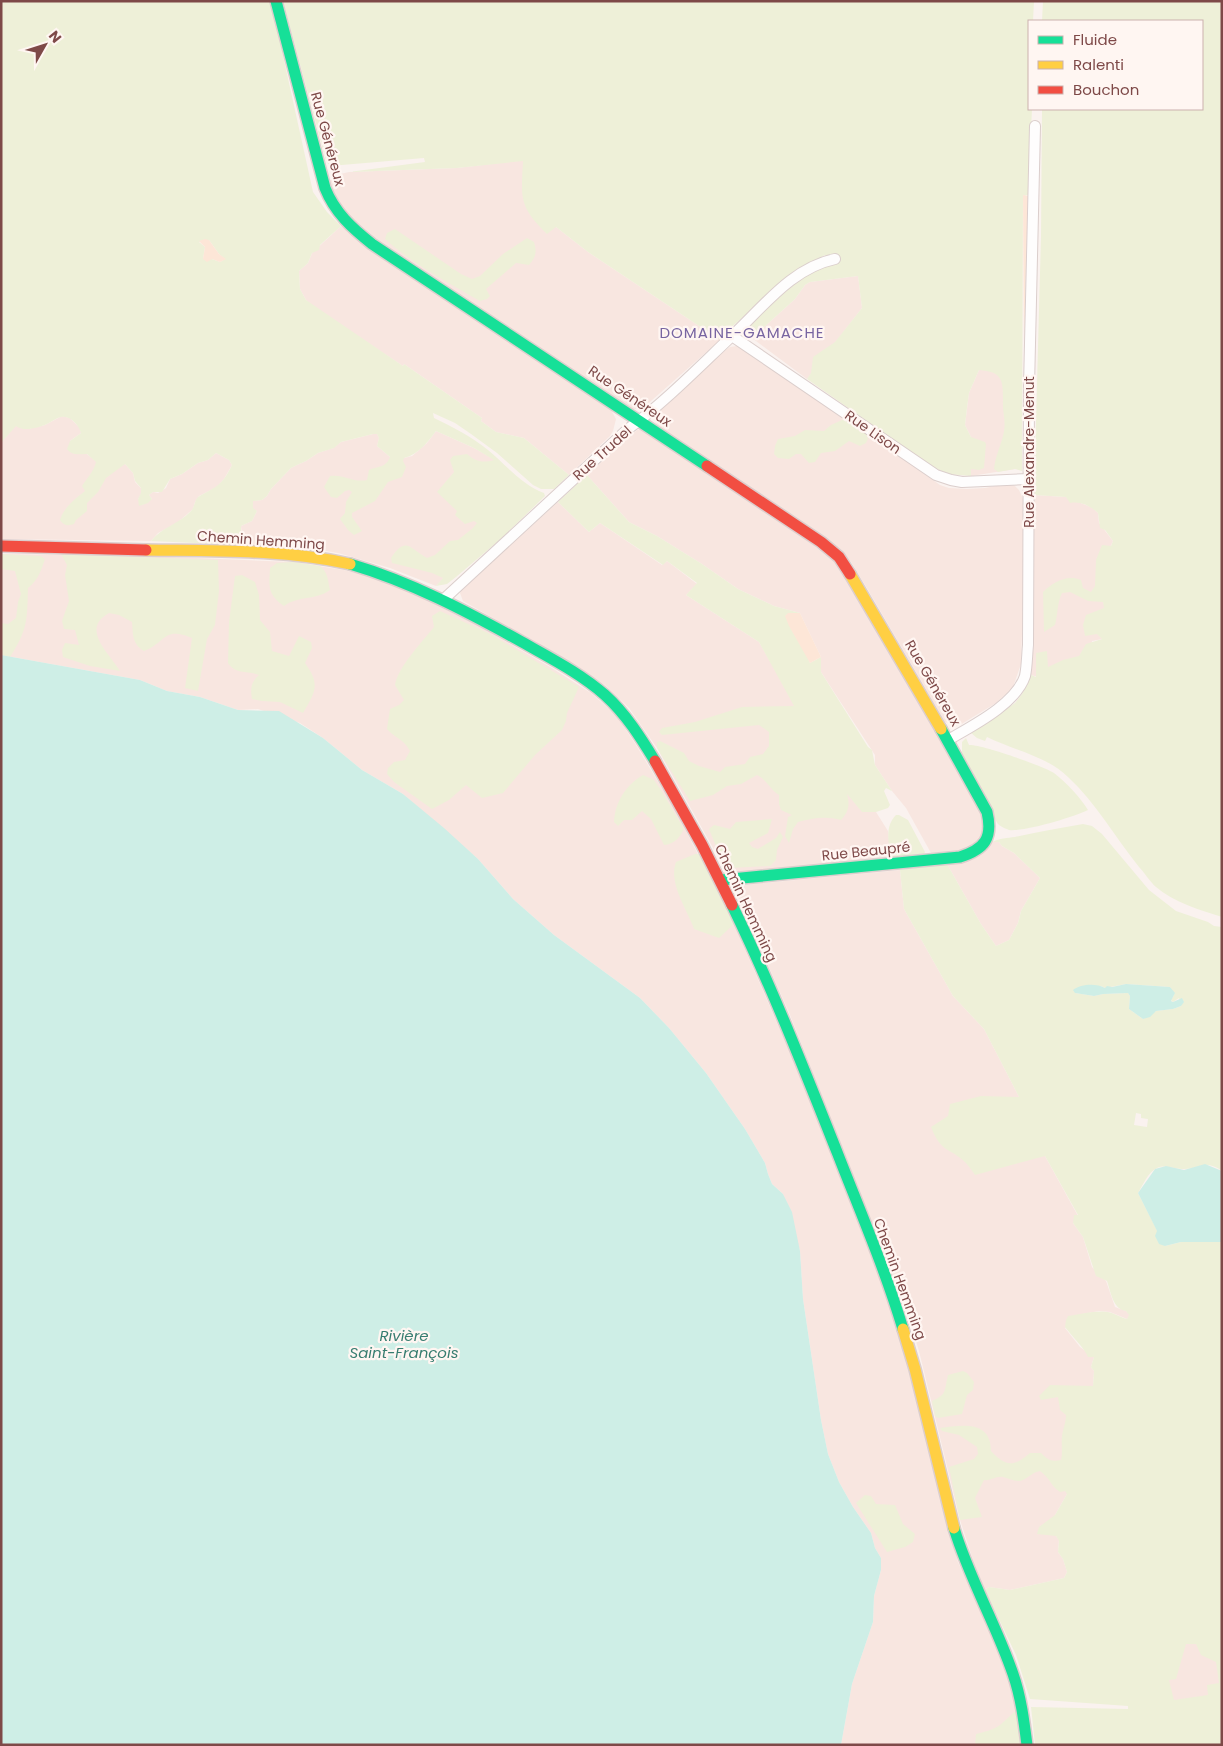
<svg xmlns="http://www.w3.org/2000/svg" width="1223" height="1746" viewBox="0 0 1223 1746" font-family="Poppins,sans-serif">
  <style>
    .residential { fill: #f8e6e0 }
    .green { fill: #eef0d8; fill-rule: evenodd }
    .sand { fill: #fde6d7 }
    .water { fill: #ceeee6 }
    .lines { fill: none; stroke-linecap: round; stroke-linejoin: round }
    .street-casing { stroke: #dbcecc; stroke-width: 12 }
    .fast-casing { stroke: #dccecd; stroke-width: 14 }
    .slow-casing { stroke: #dccecd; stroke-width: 14 }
    .jam-casing { stroke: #dccecd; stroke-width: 14 }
    .street { stroke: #fefdfd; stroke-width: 10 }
    .fast { stroke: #16e098; stroke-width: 11 }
    .slow { stroke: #ffcf43; stroke-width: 11 }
    .jam { stroke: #f24e42; stroke-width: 11 }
    .labels { text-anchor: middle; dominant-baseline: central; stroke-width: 4.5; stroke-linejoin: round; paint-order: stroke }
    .street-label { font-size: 14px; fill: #7e4948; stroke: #fff6f2 }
    .neighbourhood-label { font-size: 15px; letter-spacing: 1px; fill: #7865a1; stroke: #fff6f2 }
    .water-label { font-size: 15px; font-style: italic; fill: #377d70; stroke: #fff6f2 }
  </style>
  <rect width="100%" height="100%" fill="#faf2ef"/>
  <path class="residential" d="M 517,161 L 523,161 L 556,227 L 588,252 L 720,340 L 642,409 L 632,409 L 377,239 L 340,208 L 329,181 L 336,175 L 349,172 L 457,168 Z
    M 341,226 L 610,408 L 616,419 L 613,431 L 610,436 L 569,475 L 524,438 L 496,432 L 481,421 L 482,418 L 404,364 L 403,366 L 312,306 L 306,300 L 300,289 L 299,271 L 308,263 L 312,253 Z
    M 858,276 L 862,308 L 807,379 L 752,338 L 795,299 L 805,285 L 810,282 Z
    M 737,346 L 745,350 L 848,420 L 940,485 L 949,488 L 967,489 L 985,488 L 1005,484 L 1015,486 L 1019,490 L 1023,499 L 1024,573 L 1021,664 L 1013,687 L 1006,694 L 996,703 L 960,725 L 955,726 L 945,722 L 868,590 L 851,562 L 842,553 L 656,424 L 654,418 L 658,413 L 723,352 L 730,347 Z
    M 1016,366 L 1015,469 L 971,476 L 971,437 L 965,425 L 969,393 L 979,370 Z
    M 62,416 L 70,418 L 80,428 L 81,433 L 70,441 L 97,462 L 125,464 L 133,473 L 135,482 L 141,488 L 142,493 L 138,499 L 142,505 L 152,499 L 149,495 L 153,492 L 158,493 L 166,488 L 170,479 L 182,474 L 198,463 L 208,460 L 216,453 L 229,460 L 232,465 L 224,479 L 217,487 L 199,496 L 195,502 L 193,509 L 177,523 L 158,533 L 151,541 L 1,539 L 1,443 L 16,425 L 28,429 L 45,425 Z
    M 637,430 L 641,430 L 807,540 L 833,561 L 851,583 L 979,809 L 984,825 L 979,841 L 968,850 L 931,853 L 906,808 L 892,791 L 875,765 L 875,755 L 821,672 L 821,657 L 800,613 L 774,606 L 738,589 L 702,564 L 657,536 L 629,522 L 587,475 Z
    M 436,431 L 474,448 L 495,460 L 534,496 L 451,570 L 436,586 L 390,568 L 338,553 L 315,549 L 239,545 L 243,543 L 241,526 L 252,521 L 257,511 L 253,509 L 252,501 L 262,500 L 267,496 L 271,489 L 291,468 L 297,465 L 306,461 L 318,453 L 333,448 L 341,442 L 373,434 L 377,434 L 379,438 L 377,446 L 390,457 L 404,458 L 412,456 L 418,451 L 427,443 Z
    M 1034,495 L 1066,497 L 1093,508 L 1098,513 L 1099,523 L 1113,541 L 1096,578 L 1105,608 L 1102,639 L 1092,641 L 1085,690 L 1031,675 L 1034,642 Z
    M 558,502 L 589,532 L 600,523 L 662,565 L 667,561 L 697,584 L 686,595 L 759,642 L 847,793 L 862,811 L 876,812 L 888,831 L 891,858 L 731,874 L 722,864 L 657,748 L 629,708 L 606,686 L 575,665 L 463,601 L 460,593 L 462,589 Z
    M 1,554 L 149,556 L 293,562 L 344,570 L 371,577 L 396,585 L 477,625 L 552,668 L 591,693 L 616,715 L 636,745 L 674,808 L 734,924 L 791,1055 L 840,1177 L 887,1297 L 908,1365 L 958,1562 L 996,1646 L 1011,1687 L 1018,1719 L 1020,1745 L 841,1745 L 852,1684 L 873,1622 L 874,1596 L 881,1570 L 881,1558 L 875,1548 L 871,1533 L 853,1507 L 839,1482 L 828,1454 L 821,1420 L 803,1299 L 800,1251 L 783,1194 L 772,1184 L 768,1174 L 765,1163 L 745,1129 L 706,1073 L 669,1028 L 640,998 L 554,935 L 513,899 L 478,859 L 403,794 L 362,770 L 323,738 L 300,723 L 258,709 L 238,710 L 200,697 L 167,691 L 140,680 L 1,655 Z
    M 992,842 L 999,842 L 1002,846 L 1014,853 L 1040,878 L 1021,911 L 1018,923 L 1009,940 L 996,946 L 981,924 L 947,864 L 971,860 L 980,856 Z
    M 900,870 L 904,909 L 953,996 L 984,1029 L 1019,1097 L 1045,1156 L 1078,1216 L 1073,1223 L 1083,1237 L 1092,1267 L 1106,1281 L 1115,1307 L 1126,1311 L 1130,1315 L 1127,1319 L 1110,1312 L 1099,1311 L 1083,1314 L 1065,1328 L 1080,1347 L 1094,1357 L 1091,1367 L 1094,1371 L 1093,1386 L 1067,1494 L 1055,1515 L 1056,1536 L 1059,1540 L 1058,1552 L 1063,1559 L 1067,1572 L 1064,1578 L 1010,1590 L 989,1587 L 985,1590 L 974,1563 L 960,1520 L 919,1351 L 906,1309 L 790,1015 L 738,897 L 738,890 L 744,885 Z
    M 1216,1632 L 1222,1727 L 1176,1734 L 1161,1641 Z"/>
  <path class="green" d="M 1,1 L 271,1 L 313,192 L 327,212 L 341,226 L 320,245 L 319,250 L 312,253 L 308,263 L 299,271 L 300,289 L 306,300 L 403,366 L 404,364 L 482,418 L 481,421 L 496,432 L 524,438 L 569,475 L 554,489 L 541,489 L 533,485 L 497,453 L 471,434 L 455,423 L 433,413 L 434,418 C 453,427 472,437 488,450 C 506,465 522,485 544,493 L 545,496 L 503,537 L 456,577 L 447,584 L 436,586 L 443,578 L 432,573 L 392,563 L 391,558 C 406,536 409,548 427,558 L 435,555 L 450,541 L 458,540 L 473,528 L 477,523 L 474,521 L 465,524 L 455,515 L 457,511 L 437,492 L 454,472 L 450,460 L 453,456 L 467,454 C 476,462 483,463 494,460 L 474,448 L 436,431 C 427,443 419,454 404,458 L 403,461 L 406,467 L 402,477 L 388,482 L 375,501 L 352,513 L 352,517 L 362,531 L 354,535 L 348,530 L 340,519 L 345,513 L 346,502 L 352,492 L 349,490 L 345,491 L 337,498 L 331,497 L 324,487 L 330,476 C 344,474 353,483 367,480 L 369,470 C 378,466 386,468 390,457 L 377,446 L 379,438 L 377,434 L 373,434 L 341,442 L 334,448 L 318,453 L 306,461 L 297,465 L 291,468 L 271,489 L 267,496 L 262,500 L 253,501 L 253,508 L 257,511 L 252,521 L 241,526 L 241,532 L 245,536 L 246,540 L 239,545 L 151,541 C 162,527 179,524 191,511 C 195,507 194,501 198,497 C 202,494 208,492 212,489 C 222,484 227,475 232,465 L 229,460 L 216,453 L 208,460 L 198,463 L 182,474 L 170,479 L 162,492 L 153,492 L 149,495 L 152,499 L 148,503 L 139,506 L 138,499 L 141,493 L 141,488 L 135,481 L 133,473 L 125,464 L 106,478 L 98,492 L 87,503 L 87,511 L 76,520 L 74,524 C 68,526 64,526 60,520 C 64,507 75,499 85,491 L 82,486 C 87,478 94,471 96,462 L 87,454 C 79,454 72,456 67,449 L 70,441 L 81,433 C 79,425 70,415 61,417 C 56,418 51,422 47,424 C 38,428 24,432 16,426 L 1,443 ZM 209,240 L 219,254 L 225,259 L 220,262 L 212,259 L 203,259 L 205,247 L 199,242 Z
    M 283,1 L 1034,1 L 1033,21 L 1029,21 L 1029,109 L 1032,109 L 1028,195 L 1023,196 L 1022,471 L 1015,469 L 998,472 L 994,469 C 995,456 1002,444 1004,431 C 1006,420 1002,411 1003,400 C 1003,379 1002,372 979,370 L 969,393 L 967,408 L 965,425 L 971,437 L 985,442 L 986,444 L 984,468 L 979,470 L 971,469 L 971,476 L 948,474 L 931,466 L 807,379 L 811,373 L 813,357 L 835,342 L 862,308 L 858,276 L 810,282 L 805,285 L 795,299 L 752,338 L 745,332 L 746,328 L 791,284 L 802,276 L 826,265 L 825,255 L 799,270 L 729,329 L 720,340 L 588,252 L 556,227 L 547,234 C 519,206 521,199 523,161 L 457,168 L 349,172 L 425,162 L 424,158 L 330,166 L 326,161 Z
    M 1043,1 L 1222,1 L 1222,917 C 1200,910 1173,902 1156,887 C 1150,882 1145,873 1139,867 C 1115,837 1096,803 1068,777 C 1047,756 1013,750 987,737 L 985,741 L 977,738 L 971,733 L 1015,703 L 1022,694 L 1031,675 L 1036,677 L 1036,653 L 1047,651 L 1048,667 L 1063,660 L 1079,656 L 1086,644 L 1102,639 L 1097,634 L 1085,636 L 1083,625 L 1086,615 L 1104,608 L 1103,602 L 1088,601 L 1070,592 L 1062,593 C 1057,603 1058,614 1055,625 L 1044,632 L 1043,592 C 1053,582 1067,574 1081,580 L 1083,588 L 1091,592 L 1095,586 L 1096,560 L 1102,545 L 1111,546 L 1113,541 L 1105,530 L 1100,528 L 1098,513 C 1090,506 1081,501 1070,503 L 1066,497 L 1034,495 L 1041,236 L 1042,109 L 1202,109 L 1202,21 L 1042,21 Z
    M 395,229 L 461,274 L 472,279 L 480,276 L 503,254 L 527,238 L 534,242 C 537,252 536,257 529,265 L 516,263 L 486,289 L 490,296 L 487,299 L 480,301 C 447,282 413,264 385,239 L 387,233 Z
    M 842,420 L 848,420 L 867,435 L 868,439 L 866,443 L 860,446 L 849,441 L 835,451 L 821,453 L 815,462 L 809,463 L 801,454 L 796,454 L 789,459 L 778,458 L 774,454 L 775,446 L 778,439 L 795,436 L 805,430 L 824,431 L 831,425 Z
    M 587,475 L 629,522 L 657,536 L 702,564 L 738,589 L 774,606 L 800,613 L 788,613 L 810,663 L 821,657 L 821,672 L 868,747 L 872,750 L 875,765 L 892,791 L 886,788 L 884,791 L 890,805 L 888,808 L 876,812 L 862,812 L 847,794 C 850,805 849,811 841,820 C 826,816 813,818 798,822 L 793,829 L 789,843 L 785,836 L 788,817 L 792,815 L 781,810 L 779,804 L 779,795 C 770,789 766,779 757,775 L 741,784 L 727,786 L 713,795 L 690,801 L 657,748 L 657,742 L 660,741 L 684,753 L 689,761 L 699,766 L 720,772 L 725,767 L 745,764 L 750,757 L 763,754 L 769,746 L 769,732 L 759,725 L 662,735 L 659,732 L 662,728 L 695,722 L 742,707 L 794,706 L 759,642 L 686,595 L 697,583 L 667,561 L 663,565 L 600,523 L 589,532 L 558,502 Z
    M 1,554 L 41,556 L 45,559 C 41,571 38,580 28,588 C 27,620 28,629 10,657 L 1,655 L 1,623 L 8,624 L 16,618 L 18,602 L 21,594 L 15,571 L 1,569 Z
    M 61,554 L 218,560 L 219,591 L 215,625 L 207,639 L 198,691 L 185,688 L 192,638 C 163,626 167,642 144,651 C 132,644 133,634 132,622 L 119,615 L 109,613 C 80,629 109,653 120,671 L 90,666 L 63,657 L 62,650 L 65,643 L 79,645 L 75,630 L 64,629 L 62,621 L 69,601 L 65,575 L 67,565 Z
    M 293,562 L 320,566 C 328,572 328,581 330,590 C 315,601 299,595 284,606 C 267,594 269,587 270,568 L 277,563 Z
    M 242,575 L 255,582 L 259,595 L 260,620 L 270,632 L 272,651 L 289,656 L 299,636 L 311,642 L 312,648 L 305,663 C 321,685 315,692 303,713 L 280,702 L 262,701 L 252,699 C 250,688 251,682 259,675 C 247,670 236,675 228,663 L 229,622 L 235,576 Z
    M 440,611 L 488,633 L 579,687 L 567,713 L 566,721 L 562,730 L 535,755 L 503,793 L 482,798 L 466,785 L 449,800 L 432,809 L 394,782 L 387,774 L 388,768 L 394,762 L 405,760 L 410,751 C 403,738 396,739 387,729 L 390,709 L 399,705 L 404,700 L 395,685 C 398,667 422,642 434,627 L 432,616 Z
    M 966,738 L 969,745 C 981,744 1043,766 1054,773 C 1067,783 1080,797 1088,810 C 1074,817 1024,832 1009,830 C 1006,829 1002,827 999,825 C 995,821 995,816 993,811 C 984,791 972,772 962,753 L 962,742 Z
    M 643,775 L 654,780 L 661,790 L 684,829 C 679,838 675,844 664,845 L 651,819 L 642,811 L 632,820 L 624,820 L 618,826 L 614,822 C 615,802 626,785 643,775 Z
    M 896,815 L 899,815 L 908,820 L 925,852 L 924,854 L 891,858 C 889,844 884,827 896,815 Z
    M 772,819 L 768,833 L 749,843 L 752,847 L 758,849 L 776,838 L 780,832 L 783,837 L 777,850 L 776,860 L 770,866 L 729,868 L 722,861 L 709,829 L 714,825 L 730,829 L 736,822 Z
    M 1083,824 L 1092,826 L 1102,834 L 1149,890 L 1176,911 L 1208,922 L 1214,926 L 1222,927 L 1222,1171 C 1205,1159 1200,1169 1184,1169 C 1175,1170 1167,1164 1157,1168 C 1148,1172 1143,1185 1138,1193 L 1165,1246 L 1181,1242 L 1222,1242 L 1222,1745 L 1035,1745 L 1031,1707 L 1128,1709 L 1128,1706 L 1030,1699 L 1016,1655 L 985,1590 L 989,1587 L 1010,1590 L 1064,1578 L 1067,1572 L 1063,1559 L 1058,1552 L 1059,1541 L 1056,1536 L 1037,1534 L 1039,1527 L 1055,1515 L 1067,1494 L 1065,1491 L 1060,1492 C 1050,1485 1051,1479 1040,1471 C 1031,1473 1030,1477 1023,1480 C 1016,1483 1009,1478 1003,1477 C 996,1476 991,1481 984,1480 L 975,1498 L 982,1517 L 960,1520 L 949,1467 L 974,1459 L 978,1454 L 977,1447 L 959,1435 L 942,1431 L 940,1428 C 962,1425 991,1420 991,1451 C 1006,1467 1014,1467 1030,1453 L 1041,1453 C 1048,1460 1051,1462 1061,1460 C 1063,1452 1061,1444 1062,1436 C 1063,1428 1066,1423 1066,1415 L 1060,1410 L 1058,1397 L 1041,1400 L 1039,1396 L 1050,1385 L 1093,1386 L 1094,1371 L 1091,1367 L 1094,1357 L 1088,1357 C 1085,1349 1071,1335 1065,1327 L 1066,1320 L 1068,1316 C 1079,1314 1098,1310 1108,1312 C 1114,1313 1120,1317 1127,1319 L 1129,1315 L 1126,1311 C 1113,1309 1111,1293 1107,1281 L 1096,1276 L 1083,1237 L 1073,1223 L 1074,1215 L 1078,1215 L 1045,1156 L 975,1175 C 972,1171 969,1166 965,1162 C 949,1147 941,1153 931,1127 L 948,1116 L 950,1104 L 981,1096 L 1019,1097 L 984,1029 L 953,996 L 904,909 L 900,870 L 947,864 L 981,924 L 996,946 L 1009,940 L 1018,923 L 1021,911 L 1040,878 L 1014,853 L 1002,846 L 999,842 L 992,842 C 1000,838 1007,838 1015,837 C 1038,832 1060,828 1083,824 ZM 1126,984 L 1170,987 L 1174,995 L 1171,1000 L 1173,1002 L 1179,998 L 1181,1006 L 1173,1009 L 1156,1011 L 1143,1019 L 1129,1009 L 1130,996 L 1128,993 L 1103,994 L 1094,996 L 1075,993 L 1101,986 L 1105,988 ZM 1136,1113 L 1141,1114 L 1141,1118 L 1148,1119 L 1147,1127 L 1134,1125 ZM 1186,1644 L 1196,1644 L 1201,1655 L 1216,1662 L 1219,1683 L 1207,1685 L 1208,1695 L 1174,1700 L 1169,1680 L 1176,1679 Z
    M 695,854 L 699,854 L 734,924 L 719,938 L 694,929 C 687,909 668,883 676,862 Z
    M 963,1371 L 967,1373 L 974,1382 L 973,1390 L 967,1395 L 962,1414 L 938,1418 L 935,1416 L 932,1401 C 948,1394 944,1390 948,1375 Z
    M 865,1495 L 871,1496 L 876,1504 L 895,1505 L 903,1524 L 915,1534 L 913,1542 L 905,1547 L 887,1552 L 856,1503 Z
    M 1016,1711 L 1020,1745 L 975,1745 L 976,1734 C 984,1732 993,1730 1000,1725 C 1006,1720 1010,1715 1016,1711 Z"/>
  <path class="sand" d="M 1023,195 L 1028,196 L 1024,346 Z
    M 205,239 L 209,240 L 219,254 L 226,259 L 220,262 L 212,259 L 207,262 L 203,259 L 205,247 L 199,241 Z
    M 788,613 L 800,613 L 821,657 L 810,663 L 789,626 L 785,616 Z"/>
  <path class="water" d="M 1,655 L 140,680 L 167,691 L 200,697 L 238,710 L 279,711 L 323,738 L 362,770 L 403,794 L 444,828 L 478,859 L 513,899 L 554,935 L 640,998 L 669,1028 L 706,1073 L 745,1129 L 765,1163 L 768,1174 L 772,1184 L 783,1194 L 792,1212 L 800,1251 L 803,1299 L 821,1420 L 828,1454 L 839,1482 L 853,1507 L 871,1533 L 875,1548 L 881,1558 L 881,1570 L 874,1596 L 873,1622 L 852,1684 L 841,1745 L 1,1745 Z
    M 1126,984 L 1170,987 L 1175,993 L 1171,1001 L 1173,1002 L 1182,998 L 1184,1002 L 1181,1006 L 1173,1009 L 1156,1011 L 1150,1017 L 1143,1019 L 1129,1009 L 1130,996 L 1128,993 L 1103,994 L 1094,996 L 1075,993 L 1073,990 C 1081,984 1096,983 1105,988 L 1107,986 L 1112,987 Z
    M 1205,1164 L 1222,1171 L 1222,1242 L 1181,1242 L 1165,1246 L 1159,1244 L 1155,1236 L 1157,1231 L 1138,1193 L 1155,1169 L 1166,1166 L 1184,1170 Z"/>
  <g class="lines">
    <defs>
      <path id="street" d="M 732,336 L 936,475 L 951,480 L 962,482 L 1028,479
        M 444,599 L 628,429 C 664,403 700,366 733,335 C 764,306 792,268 835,259
        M 948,740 C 972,726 1016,704 1025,676 C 1027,667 1027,655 1028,645 L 1029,387 L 1035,126"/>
      <path id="fast" d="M 276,1 L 325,188 C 335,213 352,228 372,244 L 707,466
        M 350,564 C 411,582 466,611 522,642 C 550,658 580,673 605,695 C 626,714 641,738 655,761
        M 721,880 L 960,857 C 985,849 993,838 987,812 L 941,729
        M 732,905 C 771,985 804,1069 837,1152 C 860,1211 885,1269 903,1329
        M 954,1528 C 969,1578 996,1624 1013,1674 C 1021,1697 1024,1721 1027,1745"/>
      <path id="slow" d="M 146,550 C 214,551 283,549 350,564
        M 850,574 L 941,729
        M 903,1329 L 915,1369 L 954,1528"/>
      <path id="jam" d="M 707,466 L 821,542 L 839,557 L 850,574
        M 1,546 L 146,550
        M 655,761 L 702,845 L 732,905"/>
    </defs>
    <use href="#street" class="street-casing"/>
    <use href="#fast" class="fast-casing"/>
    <use href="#slow" class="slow-casing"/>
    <use href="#jam" class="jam-casing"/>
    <use href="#street" class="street"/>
    <use href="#fast" class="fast"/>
    <use href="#slow" class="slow"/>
    <use href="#jam" class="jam"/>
  </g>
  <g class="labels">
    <g class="street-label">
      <text transform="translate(328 139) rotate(75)">Rue Généreux</text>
      <text transform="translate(630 396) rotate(34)">Rue Généreux</text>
      <text transform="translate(873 432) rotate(35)">Rue Lison</text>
      <text transform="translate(1029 452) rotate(-90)">Rue Alexandre-Menut</text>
      <text transform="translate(602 453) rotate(-42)">Rue Trudel</text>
      <text transform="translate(261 540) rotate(4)">Chemin Hemming</text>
      <text transform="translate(933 683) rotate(60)">Rue Généreux</text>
      <text transform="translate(866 851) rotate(-6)">Rue Beaupré</text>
      <text transform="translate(746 903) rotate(65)">Chemin Hemming</text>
      <text transform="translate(900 1279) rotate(70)">Chemin Hemming</text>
    </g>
    <g class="neighbourhood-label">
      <text x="742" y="332">DOMAINE-GAMACHE</text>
    </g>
    <g class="water-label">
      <text x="404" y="1335">Rivière<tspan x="404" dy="17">Saint-François</tspan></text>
    </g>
  </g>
  <rect width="1223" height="1746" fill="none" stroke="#7e4948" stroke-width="5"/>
  <rect x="1028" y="20" width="175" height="90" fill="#fff6f2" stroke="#cbb1ae"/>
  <rect x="1038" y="36" width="25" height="8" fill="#16e098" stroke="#cbb1ae"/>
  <text x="1073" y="45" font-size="15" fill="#7e4948">Fluide</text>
  <rect x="1038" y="61" width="25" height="8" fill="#ffcf43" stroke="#cbb1ae"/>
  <text x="1073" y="70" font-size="15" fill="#7e4948">Ralenti</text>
  <rect x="1038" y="86" width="25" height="8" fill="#f24e42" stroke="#cbb1ae"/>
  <text x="1073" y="95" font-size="15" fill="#7e4948">Bouchon</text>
  <g transform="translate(45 45) rotate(51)" stroke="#fff6f2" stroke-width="4" paint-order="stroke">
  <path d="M0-4L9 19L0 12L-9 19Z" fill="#7e4948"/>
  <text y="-8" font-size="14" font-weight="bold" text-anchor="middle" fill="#7e4948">N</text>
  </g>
</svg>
